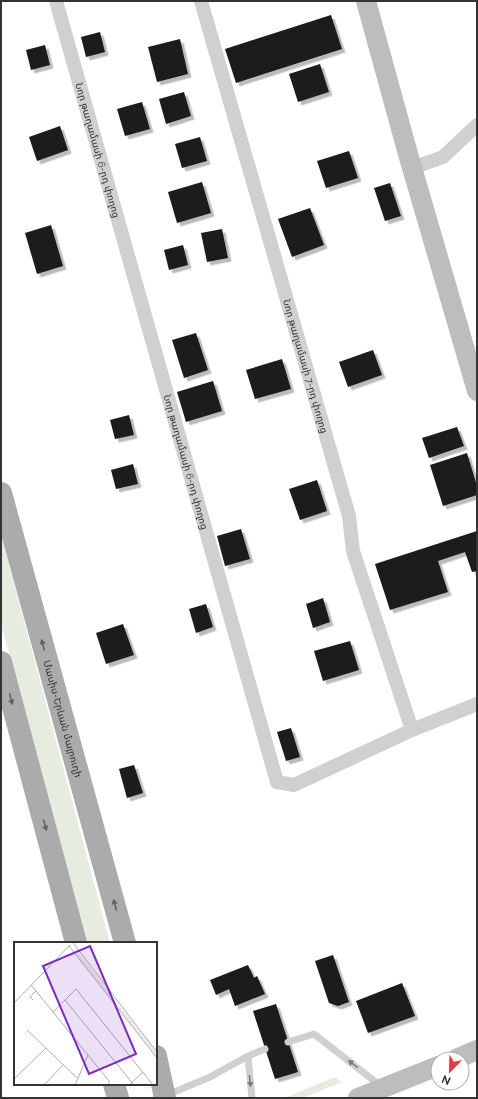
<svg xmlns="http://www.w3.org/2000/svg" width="478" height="1099" viewBox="0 0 478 1099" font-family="Raleway,'Noto Sans Armenian',sans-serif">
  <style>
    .green { fill: #e6ecdf }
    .building { fill: #1a1a1a; filter: url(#shadow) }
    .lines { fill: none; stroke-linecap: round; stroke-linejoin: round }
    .service { stroke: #d0d0d0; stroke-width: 7 }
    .minor { stroke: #d0d0d0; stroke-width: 14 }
    .secondary { stroke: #bdbdbd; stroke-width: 20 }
    .primary { stroke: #ababab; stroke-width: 22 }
    .oneway { fill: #636363 }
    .oneway2 { fill: #7a7a7a }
    .labels { text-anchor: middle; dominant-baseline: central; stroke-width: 4; stroke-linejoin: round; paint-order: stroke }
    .street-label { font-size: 10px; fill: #333; stroke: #fff }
    .inset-road { fill: none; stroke: #adadad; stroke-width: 1 }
    .view { fill: #7b2cbf; fill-opacity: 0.15; stroke: #7b2cbf; stroke-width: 2 }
    .inset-edge { fill: none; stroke: #333; stroke-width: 2 }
  </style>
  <defs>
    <filter id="shadow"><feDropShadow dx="3.5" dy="3.5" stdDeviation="0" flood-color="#0004"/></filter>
  </defs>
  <rect width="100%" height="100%" fill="#fff"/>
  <path class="green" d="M 1,535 L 110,943 L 87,943 L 1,624 Z
    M 335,1077 L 342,1082 L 303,1098 L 284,1098 Z"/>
  <path class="building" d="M 331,15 L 342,49 L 236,83 L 225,49 Z
    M 100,32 L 105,52 L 86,57 L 81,37 Z
    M 180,39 L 188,74 L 157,82 L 148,47 Z
    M 45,45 L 50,65 L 31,70 L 26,50 Z
    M 320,64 L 329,92 L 298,102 L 289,74 Z
    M 184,92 L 191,116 L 166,124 L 159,99 Z
    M 142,102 L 150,129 L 125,136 L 117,109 Z
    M 60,126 L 68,150 L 37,161 L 29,137 Z
    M 200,137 L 207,161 L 182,168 L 175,144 Z
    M 349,151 L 358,178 L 326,188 L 317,161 Z
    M 202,182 L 211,213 L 177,223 L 168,192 Z
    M 390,183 L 401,216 L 385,221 L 374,188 Z
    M 310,208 L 324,245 L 292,257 L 278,219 Z
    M 51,225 L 63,266 L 37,274 L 25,233 Z
    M 222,229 L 228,258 L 207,262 L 201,233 Z
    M 183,245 L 188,265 L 169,270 L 164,250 Z
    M 196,333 L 208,370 L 184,378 L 172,340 Z
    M 373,350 L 382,375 L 348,387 L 339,362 Z
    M 282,359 L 291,389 L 255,399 L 246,370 Z
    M 213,381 L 222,411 L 186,422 L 177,392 Z
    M 129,415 L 134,435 L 115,439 L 110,420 Z
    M 457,427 L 464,446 L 429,458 L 422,438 Z
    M 467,453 L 477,486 L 477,495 L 443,506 L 430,465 Z
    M 133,464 L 138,484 L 116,489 L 111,470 Z
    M 317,480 L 327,511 L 300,520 L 289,489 Z
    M 241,529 L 250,559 L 225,566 L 217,536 Z
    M 477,531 L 477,571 L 472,572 L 465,552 L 438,561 L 448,592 L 390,610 L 375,564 Z
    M 323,598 L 330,622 L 313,628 L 306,604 Z
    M 206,604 L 213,627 L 196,633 L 189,609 Z
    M 123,624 L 134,655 L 106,664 L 96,633 Z
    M 350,641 L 359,670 L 323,681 L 314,651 Z
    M 291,728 L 300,757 L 286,761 L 277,732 Z
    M 134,765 L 143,793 L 127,798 L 119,769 Z
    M 333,955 L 349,1002 L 338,1006 L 329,1003 L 315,961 Z
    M 248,965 L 254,978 L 257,976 L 265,994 L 235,1006 L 229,989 L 216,995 L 210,980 Z
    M 402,983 L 415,1016 L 368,1033 L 356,1001 Z
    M 276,1004 L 298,1072 L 275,1079 L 253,1011 Z"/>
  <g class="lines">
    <path class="service" d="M 288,1042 L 314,1034 L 382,1087
      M 167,1095 L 210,1077 L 248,1056
      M 252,1098 L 248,1056 L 265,1049"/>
    <g class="minor">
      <path id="s1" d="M 56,1 L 277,782 L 294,785 L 412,730 L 477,704"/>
      <path id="s2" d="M 201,1 L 349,516 L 353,551 L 412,730"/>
      <path d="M 412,168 L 443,157 L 477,125"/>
    </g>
    <path class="secondary" d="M 366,1 L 408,154 L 477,391
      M 456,1059 L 477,1050
      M 358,1098 L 438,1066"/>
    <g class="primary">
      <path id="s3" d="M 1,493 L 125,943"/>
      <path d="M 1,662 L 76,943"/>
      <path d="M 156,1056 L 165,1098"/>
      <path d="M 114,1084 L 118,1098"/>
    </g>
  </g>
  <defs><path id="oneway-solid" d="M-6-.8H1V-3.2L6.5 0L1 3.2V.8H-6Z"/></defs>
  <g class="oneway">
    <use href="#oneway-solid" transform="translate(43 645) rotate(-105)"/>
    <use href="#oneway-solid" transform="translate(11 699) rotate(75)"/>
    <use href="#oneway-solid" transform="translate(45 825) rotate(75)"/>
    <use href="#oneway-solid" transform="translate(115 905) rotate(-105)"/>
  </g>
  <g class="oneway2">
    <use href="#oneway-solid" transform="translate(353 1064) rotate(-142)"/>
    <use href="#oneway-solid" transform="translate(250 1081) rotate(84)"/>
  </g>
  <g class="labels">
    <g class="street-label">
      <text stroke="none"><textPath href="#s1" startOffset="155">Նոր թաղամասի 6-րդ փողոց</textPath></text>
      <text stroke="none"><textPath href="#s2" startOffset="380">Նոր թաղամասի 7-րդ փողոց</textPath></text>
      <text stroke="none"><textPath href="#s1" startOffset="479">Նոր թաղամասի 6-րդ փողոց</textPath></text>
      <text stroke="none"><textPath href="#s3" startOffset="234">Մասիս-Երևան մայրուղի</textPath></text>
    </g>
  </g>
  <g transform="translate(14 942)">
    <rect width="143" height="143" fill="#fff"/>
    <path d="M 65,12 L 143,111 L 143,115 L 63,13 Z" fill="#e6ecdf"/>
    <path class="inset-road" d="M 59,1 L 143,110M 55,4 L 143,116M 17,43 L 95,139 L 95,143M 19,58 L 16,55 L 22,49M 51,58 L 120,143M 0,61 L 56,3M 39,70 L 62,47 L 139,143M 13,88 L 63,136M 0,137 L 32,106M 30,143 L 49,123M 61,143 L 74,113M 115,143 L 129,130"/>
    <path class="view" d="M 76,4 L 122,112 L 75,132 L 29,24 Z"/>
    <rect width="143" height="143" class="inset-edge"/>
  </g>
  <rect width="478" height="1099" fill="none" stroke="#333333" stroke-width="4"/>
  <g transform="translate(450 1071) rotate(203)"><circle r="19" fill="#ffffff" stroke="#adadad"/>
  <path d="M0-3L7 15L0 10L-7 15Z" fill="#e63946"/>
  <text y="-6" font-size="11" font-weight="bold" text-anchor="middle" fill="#333333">N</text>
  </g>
</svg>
